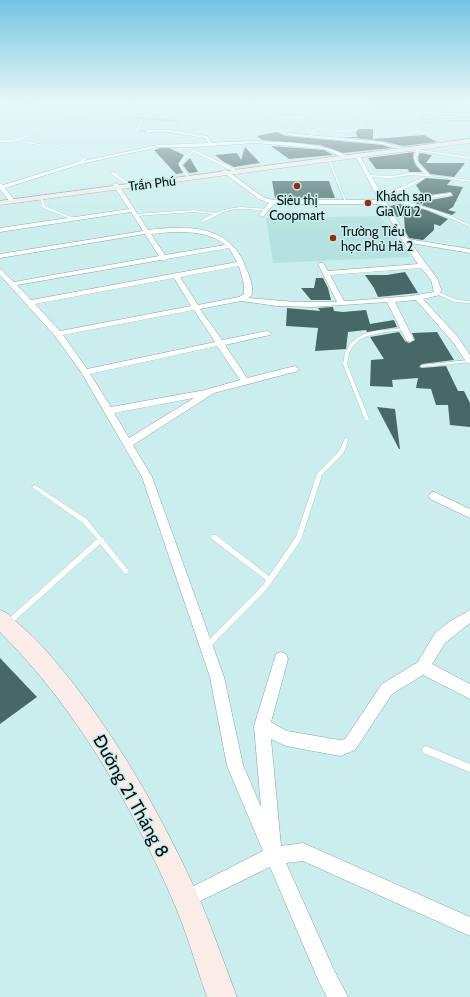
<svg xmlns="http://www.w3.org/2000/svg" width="470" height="997" viewBox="0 0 470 997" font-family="Cabin,sans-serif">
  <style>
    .built { fill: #b3e2e0 }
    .building { fill: #476867 }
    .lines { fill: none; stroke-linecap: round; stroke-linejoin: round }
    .lane-casing { stroke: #83a6a5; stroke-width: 0.5 }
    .street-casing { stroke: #83a6a5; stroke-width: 1 }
    .secondary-casing { stroke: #83a6a5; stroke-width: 1 }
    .primary-casing { stroke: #9d837a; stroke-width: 1 }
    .lane { fill: #fff; fill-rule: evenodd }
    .street { fill: #fff; fill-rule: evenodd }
    .secondary { fill: #faece8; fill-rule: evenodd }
    .primary { fill: #f6dad1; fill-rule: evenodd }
    .poi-dot { fill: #962f0d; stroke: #c9eeed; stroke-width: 1.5 }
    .labels { text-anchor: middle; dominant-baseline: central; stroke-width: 3; stroke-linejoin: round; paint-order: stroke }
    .far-street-label { font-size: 13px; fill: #041110; stroke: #c9eeed }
    .far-poi-label { font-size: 13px; fill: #041110; stroke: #c9eeed; text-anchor: start }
    .near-street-label { font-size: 18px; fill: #041110; stroke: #c9eeed }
  </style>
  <rect width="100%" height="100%" fill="#c9eeed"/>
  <path class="built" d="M 368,101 L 449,101 L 462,110 L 376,113 Z
    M 380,216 L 411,257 L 273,263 L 266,218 Z"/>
  <path class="building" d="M 359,129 L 373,129 L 373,139 L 424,135 L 437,142 L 403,146 L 382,141 L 344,137 L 357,137 L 356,132 Z
    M 277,132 L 286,136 L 382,145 L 391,148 L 343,153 L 320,145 L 262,140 L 257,136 Z
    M 271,146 L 324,150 L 333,155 L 289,159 Z
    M 245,147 L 260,163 L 234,167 L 224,162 L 215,155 L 237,153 L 241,160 Z
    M 161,148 L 169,148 L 184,155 L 178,164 L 183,173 L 176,174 L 154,150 Z
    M 414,152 L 413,157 L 415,164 L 422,172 L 409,172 L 408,169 L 376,169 L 368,158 Z
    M 420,153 L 432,155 L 426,163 L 465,163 L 454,177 L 430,174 L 419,162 L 418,157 Z
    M 190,158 L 198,172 L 189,173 L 183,165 Z
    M 426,178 L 451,180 L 447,185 L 463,187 L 453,207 L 448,210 L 456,212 L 452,215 L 415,203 L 453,196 L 451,192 L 423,196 L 416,185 Z
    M 272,181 L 329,181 L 335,198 L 275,198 Z
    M 399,204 L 426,210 L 448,219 L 440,226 L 434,224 L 434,230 L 423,240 L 409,238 L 405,231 L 404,216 L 397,217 L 390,206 Z
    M 405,272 L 418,293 L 378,297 L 374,288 L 365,275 L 387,275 Z
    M 316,278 L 323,278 L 328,288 L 331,300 L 311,300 L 301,288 L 314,288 Z
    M 333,307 L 334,311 L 343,312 L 366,310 L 370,324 L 394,320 L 397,327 L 367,332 L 366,330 L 348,332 L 346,349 L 315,351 L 318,328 L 286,326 L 287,308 L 320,311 L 318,308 Z
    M 399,332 L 405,341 L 409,343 L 415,340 L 412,333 L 437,332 L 454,360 L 422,364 L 419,367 L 422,368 L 446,366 L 458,391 L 464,391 L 470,403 L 470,427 L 450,425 L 448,405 L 436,405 L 431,389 L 416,388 L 418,378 L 392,380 L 393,387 L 370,386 L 371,360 L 384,359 L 370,337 Z
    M 377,407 L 395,409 L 400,449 L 399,449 Z
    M 0,658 L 37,697 L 0,724 Z"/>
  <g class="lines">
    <defs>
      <path id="lane" d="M 90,101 L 92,101 L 92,107 L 79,118 L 46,131 L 13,142 L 0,142 L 0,140 L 13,140 L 44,131 L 77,118 L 90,107 Z
        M 138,101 L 140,101 L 126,117 L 178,121 L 123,117 Z
        M 256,115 L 304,117 L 305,118 L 299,127 L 317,129 L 310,137 L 309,136 L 314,129 L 262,124 L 263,123 L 297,127 L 303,119 L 255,116 Z
        M 359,118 L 361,118 L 364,124 L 353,132 L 333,132 L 338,139 L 336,139 L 331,131 L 353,130 L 362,124 Z
        M 142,119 L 143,120 L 137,131 L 148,131 L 134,132 Z
        M 19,140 L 43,145 L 87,158 L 81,164 L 79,164 L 79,162 L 84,158 L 42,146 L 18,141 Z
        M 406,149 L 407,148 L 470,157 L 470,159 L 419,151 L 416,157 L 418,163 L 429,175 L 470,180 L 470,182 L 439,177 L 411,175 L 390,178 L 368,177 L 369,175 L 390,176 L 411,173 L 426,174 L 416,164 L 414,157 L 417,151 Z
        M 194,150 L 235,169 L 235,170 L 233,171 L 194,152 L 185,159 L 181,165 L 189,176 L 187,177 L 179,165 L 183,158 Z
        M 327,157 L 329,158 L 347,203 L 345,202 Z
        M 112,172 L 113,172 L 129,183 L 127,184 L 111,174 Z
        M 423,177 L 425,178 L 407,188 L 380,196 L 378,195 L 405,186 Z
        M 451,193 L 452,195 L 424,199 L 409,203 C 430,208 451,215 470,225 L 470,227 L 448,217 L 426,209 L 380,198 L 381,197 L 408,202 L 408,201 L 424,197 Z
        M 41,196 L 42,197 L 45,206 L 76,219 L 74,220 L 43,208 L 40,197 Z
        M 241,207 L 267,209 L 268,210 L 267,211 C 252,209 237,207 223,212 C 216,215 210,219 203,222 L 202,222 L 202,220 L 213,214 L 194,212 L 135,216 L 134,215 L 135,214 L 194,210 L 216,213 L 227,209 Z
        M 436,292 L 438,292 L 457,300 L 470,301 L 470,303 L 455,302 L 436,294 Z
        M 404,328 L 406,329 L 405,330 L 385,332 L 367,336 L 359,340 L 353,346 L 349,353 L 347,364 L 369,419 L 367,421 L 365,420 L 343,364 L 345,353 L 350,344 L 357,338 L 364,334 L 375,331 Z
        M 470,360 L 470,362 L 422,367 L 420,366 L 422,365 Z
        M 346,438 L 348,440 L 344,452 L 322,475 L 301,540 L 267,589 L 209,648 L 207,649 L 205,648 L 204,646 L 205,644 L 263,585 L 266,580 L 212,539 L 211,537 L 212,535 L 216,535 L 269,576 L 296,537 L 317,474 L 340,450 L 344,440 Z
        M 35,485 L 87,519 L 101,537 L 103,537 L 104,540 L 129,571 L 128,573 L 126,574 L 124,573 L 100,544 L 10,625 L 8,626 L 6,625 L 5,623 L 6,621 L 97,539 L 83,523 L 33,488 L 32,487 Z
        M 426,746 L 470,764 L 470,772 L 423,753 L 422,750 L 423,747 Z"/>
      <path id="street" d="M 0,102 L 58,106 L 60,107 L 58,108 L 0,104 Z
        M 470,118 L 470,120 L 424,121 L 422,120 Z
        M 147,130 L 169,130 L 207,136 L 212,143 C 243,140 322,139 346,156 L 342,157 L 324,149 L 256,143 L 195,147 L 158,147 L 81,164 L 5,188 L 15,201 L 14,202 L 10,202 L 0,189 L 0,183 L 3,185 L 78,162 L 158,145 L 208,143 L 205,138 L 169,132 L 145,132 Z
        M 288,133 L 382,142 L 403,148 L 401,149 L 382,144 L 286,135 Z
        M 357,154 L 359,155 L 408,239 L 470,249 L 470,253 L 411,243 L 438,280 L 441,289 L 440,295 L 423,299 L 458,337 L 470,355 L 470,364 L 467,363 L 452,341 L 416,300 L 395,302 L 414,340 L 410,342 L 406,340 L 387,302 L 313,307 L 277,306 L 241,301 L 200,309 L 222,340 L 267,331 L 271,333 L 270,335 L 225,345 L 247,378 L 295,366 L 299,369 L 298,371 L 214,393 L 133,445 L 152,477 L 224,677 L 243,765 L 261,807 L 254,726 L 276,654 L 281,652 L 286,654 L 288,659 L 271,722 L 287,731 L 340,740 L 345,739 L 382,684 L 418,662 L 435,633 L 449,622 L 470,610 L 470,623 L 445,643 L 432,664 L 470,684 L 470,699 L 423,675 L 392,694 L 355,750 L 340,756 L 286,746 L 271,739 L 281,846 L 303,843 L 470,917 L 470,936 L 303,861 L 286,863 L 333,968 L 348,997 L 327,997 L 319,982 L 270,867 L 192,905 L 186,908 L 180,905 L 177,899 L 180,893 L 263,851 L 227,766 L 210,677 L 142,477 L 81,372 L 55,336 L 0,275 L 0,269 L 2,270 L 14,282 L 159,256 L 145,234 L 0,258 L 0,254 L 143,231 L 131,212 L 0,232 L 0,228 L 129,209 L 113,185 L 116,183 L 118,184 L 148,230 C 188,225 231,225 246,268 C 250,277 253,286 252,295 L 248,298 L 295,302 L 337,302 L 318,264 L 319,263 L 323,263 L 328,271 L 418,264 L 402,240 L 381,204 L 274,204 L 264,216 L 262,217 L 259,215 L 269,203 L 259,199 L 221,171 L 226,170 L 263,197 L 273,200 L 379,200 L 355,155 ZM 172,232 C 191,232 210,232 225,245 L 165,255 L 151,234 ZM 229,248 L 237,262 L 31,300 L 17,285 L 161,260 L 164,261 L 167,259 ZM 239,266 L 244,284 L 244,294 L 239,297 L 198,305 L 180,277 ZM 421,268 L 431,280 L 434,292 L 411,296 L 349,301 L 344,301 L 330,275 ZM 174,278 L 191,306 L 60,331 L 35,304 ZM 194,310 L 215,342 L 87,369 L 63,335 ZM 217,346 L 240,380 L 205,390 L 111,407 L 90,374 ZM 194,398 L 129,438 L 114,413 Z
        M 434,492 L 470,509 L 470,518 L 430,499 L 429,496 L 430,493 Z"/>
      <path id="secondary" d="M 470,139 L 470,143 L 0,205 L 0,201 Z
        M 0,610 L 7,613 C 18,624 31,634 42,646 C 107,719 154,801 195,889 C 211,924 223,961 237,997 L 207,997 C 196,966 187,933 174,903 C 131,804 77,709 0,632 Z"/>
      <path id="primary" d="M 460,101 L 467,101 L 470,103 L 470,108 Z"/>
    </defs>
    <use href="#lane" class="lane-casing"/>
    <use href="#street" class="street-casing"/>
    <use href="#secondary" class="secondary-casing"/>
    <use href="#primary" class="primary-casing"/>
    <use href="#lane" class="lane"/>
    <use href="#street" class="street"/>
    <use href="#secondary" class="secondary"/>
    <use href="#primary" class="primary"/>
  </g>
  <linearGradient id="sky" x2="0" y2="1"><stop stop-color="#73c4e2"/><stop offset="0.42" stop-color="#e7f7f7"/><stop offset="1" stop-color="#e7f7f7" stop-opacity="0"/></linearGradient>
  <rect width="470" height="240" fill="url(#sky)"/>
  <g class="poi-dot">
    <circle cx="297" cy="186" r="4"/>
    <circle cx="368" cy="203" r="4"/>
    <circle cx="333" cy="238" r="4"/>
  </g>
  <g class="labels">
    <g class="far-street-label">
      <text transform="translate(152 183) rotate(-7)">Trần Phú</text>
    </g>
    <g class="far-poi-label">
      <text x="376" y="196">Khách sạn<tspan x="376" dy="15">Gia Vũ 2</tspan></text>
      <text x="297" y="200" text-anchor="middle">Siêu thị<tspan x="297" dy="15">Coopmart</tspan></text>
      <text x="341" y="231">Trường Tiểu<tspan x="341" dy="15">học Phủ Hà 2</tspan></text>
    </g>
    <g class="near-street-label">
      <text transform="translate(131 796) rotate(61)">Đường 21 Tháng 8</text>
    </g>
  </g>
</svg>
